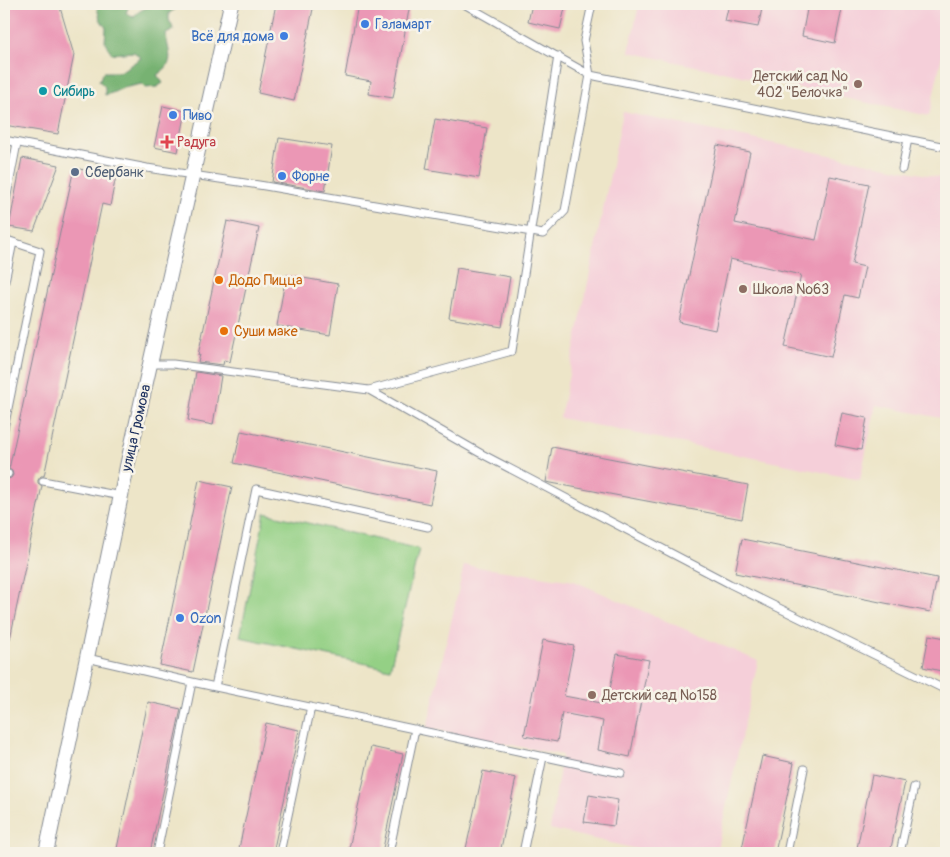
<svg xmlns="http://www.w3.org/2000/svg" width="950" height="857" viewBox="0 0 950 857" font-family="Pangolin,sans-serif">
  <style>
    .built { fill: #f5cfd9 }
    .green { fill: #94d085; stroke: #588072 }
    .forest { fill: #77b272; stroke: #497068 }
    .building { fill: #eb97b5 }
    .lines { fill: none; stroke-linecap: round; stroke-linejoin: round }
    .service-casing { stroke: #848a93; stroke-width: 9 }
    .minor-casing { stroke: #848a93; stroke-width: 16 }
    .service { stroke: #fff; stroke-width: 7 }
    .minor { stroke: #fff; stroke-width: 14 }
    .shop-dot { fill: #3f7fe0; stroke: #f7f3e8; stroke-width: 2 }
    .education-dot { fill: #8d6e63; stroke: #f7f3e8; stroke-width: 2 }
    .culture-dot { fill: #0f9aa8; stroke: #f7f3e8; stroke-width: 2 }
    .health-dot { fill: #e0444e; stroke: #f7f3e8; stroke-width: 2 }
    .service-dot { fill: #5c6f8a; stroke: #f7f3e8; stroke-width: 2 }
    .food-dot { fill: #e8710a; stroke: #f7f3e8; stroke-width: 2 }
    .labels { text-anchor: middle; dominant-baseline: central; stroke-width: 5; stroke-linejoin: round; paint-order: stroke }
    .shop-label { font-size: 14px; fill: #366cbe; stroke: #f7f3e8; text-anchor: start }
    .education-label { font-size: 14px; fill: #785e54; stroke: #f7f3e8; text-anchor: start }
    .culture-label { font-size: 14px; fill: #0d838f; stroke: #f7f3e8; text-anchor: start }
    .health-label { font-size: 14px; fill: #be3a42; stroke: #f7f3e8; text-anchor: start }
    .service-label { font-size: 14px; fill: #4e5e75; stroke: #f7f3e8; text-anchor: start }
    .food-label { font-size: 14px; fill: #c56008; stroke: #f7f3e8; text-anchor: start }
    .street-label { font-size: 14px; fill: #1b2f5e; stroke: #f7f3e8 }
  </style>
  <rect width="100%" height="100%" fill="#f7f3e8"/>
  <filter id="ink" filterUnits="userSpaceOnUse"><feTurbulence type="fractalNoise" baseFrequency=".02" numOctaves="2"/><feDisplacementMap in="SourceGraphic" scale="10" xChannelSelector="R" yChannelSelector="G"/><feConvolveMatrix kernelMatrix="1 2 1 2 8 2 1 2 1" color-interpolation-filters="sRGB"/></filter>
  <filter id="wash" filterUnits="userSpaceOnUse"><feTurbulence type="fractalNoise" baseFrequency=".0096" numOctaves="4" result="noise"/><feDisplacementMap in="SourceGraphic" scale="20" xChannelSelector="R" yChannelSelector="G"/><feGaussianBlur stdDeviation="1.12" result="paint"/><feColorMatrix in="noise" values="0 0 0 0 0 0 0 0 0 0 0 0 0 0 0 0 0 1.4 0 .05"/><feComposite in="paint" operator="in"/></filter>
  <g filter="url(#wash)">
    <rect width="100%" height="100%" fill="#ede5c8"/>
    <path class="built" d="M 639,4 L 946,4 L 946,37 L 929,116 L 629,52 Z
      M 623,112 L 946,179 L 946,419 L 876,405 L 860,480 L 560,418 Z
      M 464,565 L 574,581 L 758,661 L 716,853 L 654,853 L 550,829 L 562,755 L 427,728 Z"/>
    <path class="green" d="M 265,513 L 419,549 L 390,669 L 240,637 Z"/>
    <path class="forest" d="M 96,4 L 139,4 L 129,6 L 126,13 L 133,17 C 146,3 162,4 180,4 L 179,7 L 169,13 L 169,20 L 174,30 L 166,34 C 168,54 177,62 157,75 L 163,83 L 157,87 L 145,88 L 142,84 L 123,88 L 112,93 L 105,95 L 105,87 L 99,81 L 103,72 L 120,72 L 141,58 L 134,52 L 112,54 L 105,42 L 106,28 L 100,19 Z"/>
    <g id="blocks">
      <path class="building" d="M 4,4 L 59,4 L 74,55 L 58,134 L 4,125 Z
        M 276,4 L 314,4 L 294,101 L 258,93 Z
        M 358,4 L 410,4 L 393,98 L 369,94 L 371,81 L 345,76 Z
        M 532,4 L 566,4 L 560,29 L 528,22 Z
        M 729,4 L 763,4 L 758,27 L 725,21 Z
        M 808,4 L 843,4 L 835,43 L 802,36 Z
        M 163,106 L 186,111 L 178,152 L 154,147 Z
        M 435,119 L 487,128 L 479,178 L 426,169 Z
        M 279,138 L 332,146 L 325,191 L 272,182 Z
        M 717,145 L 750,152 L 735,223 L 816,240 L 830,176 L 869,184 L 852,264 L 865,267 L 858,298 L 845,295 L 831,357 L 785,347 L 801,275 L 730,259 L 715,330 L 679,322 Z
        M 22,158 L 59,165 L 34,231 L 9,227 Z
        M 74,168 L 116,176 L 110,206 L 102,204 L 44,476 L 41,476 L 38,480 L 38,483 L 42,486 L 10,639 L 4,638 L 4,492 L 6,479 L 11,478 L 13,475 L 12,471 L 9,469 Z
        M 227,221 L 259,228 L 230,362 L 224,360 L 223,365 L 198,362 L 200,355 L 198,355 Z
        M 457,268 L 510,277 L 502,327 L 449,318 Z
        M 286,275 L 338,284 L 330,335 L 277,326 Z
        M 196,372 L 221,376 L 213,425 L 188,420 Z
        M 842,413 L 867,418 L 861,450 L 835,445 Z
        M 241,431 L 437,471 L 430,504 L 234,463 Z
        M 552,447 L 748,485 L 742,519 L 546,482 Z
        M 199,480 L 232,487 L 193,672 L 160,665 Z
        M 742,539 L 937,578 L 930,612 L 735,573 Z
        M 929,635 L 946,638 L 946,672 L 923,667 Z
        M 543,640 L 574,646 L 564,696 L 607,704 L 617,654 L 649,660 L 630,757 L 598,750 L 603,721 L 562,713 L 557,742 L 524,736 Z
        M 148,702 L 181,709 L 150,853 L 116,853 Z
        M 266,723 L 299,730 L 273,853 L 238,853 Z
        M 371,747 L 403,754 L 382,853 L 348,853 Z
        M 762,756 L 794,763 L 775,853 L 741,853 Z
        M 483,771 L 516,778 L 500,853 L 465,853 Z
        M 872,775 L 905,782 L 890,853 L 856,853 Z
        M 589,795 L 618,800 L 614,826 L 584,822 Z"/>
    </g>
  </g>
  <g filter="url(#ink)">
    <use href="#blocks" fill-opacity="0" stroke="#848a93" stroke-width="1"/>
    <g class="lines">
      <defs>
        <path id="service" d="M 464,4 L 590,75 L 946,147
          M 4,140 L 147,168 L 265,186 L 543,234 L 565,211 L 590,75 L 584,41 L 592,4
          M 902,169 L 908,139
          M 4,211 L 17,143
          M 4,239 L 40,251 L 4,428
          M 4,286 L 13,242
          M 150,364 L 173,364 L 369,390 L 480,453 L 730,584 L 946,690
          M 369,390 L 512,351 L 558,56
          M 4,473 L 8,474
          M 43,481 L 121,496
          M 87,658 L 192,682 L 621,773
          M 215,687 L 256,489 L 428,527
          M 157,853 L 192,682
          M 280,853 L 311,707
          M 389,853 L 415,729
          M 523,853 L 543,757
          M 787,853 L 804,769
          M 900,853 L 914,787"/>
        <path id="minor" d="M 46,853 L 128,462 L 231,4"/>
      </defs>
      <use href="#service" class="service-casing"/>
      <use href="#minor" class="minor-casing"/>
      <use href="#service" class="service"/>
      <use href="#minor" class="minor"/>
    </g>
  </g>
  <g class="shop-dot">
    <circle cx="365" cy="24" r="5"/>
    <circle cx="284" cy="36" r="5"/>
    <circle cx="173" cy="115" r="5"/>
    <circle cx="282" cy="176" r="5"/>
    <circle cx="180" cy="618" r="5"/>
  </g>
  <g class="education-dot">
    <circle cx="858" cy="84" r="5"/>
    <circle cx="743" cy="289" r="5"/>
    <circle cx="592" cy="695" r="5"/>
  </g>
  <circle class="culture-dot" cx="43" cy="91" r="5"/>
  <path class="health-dot" d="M164.5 134.5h5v5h5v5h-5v5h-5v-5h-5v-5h5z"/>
  <circle class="service-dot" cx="75" cy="172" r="5"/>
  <g class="food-dot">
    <circle cx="219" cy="280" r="5"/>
    <circle cx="224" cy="331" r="5"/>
  </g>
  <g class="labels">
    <g class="shop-label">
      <text x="375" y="24">Галамарт</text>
      <text x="274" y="36" text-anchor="end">Всё для дома</text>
      <text x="183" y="115">Пиво</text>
      <text x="292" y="176">Форне</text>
      <text x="190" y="618">Ozon</text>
    </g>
    <g class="education-label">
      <text x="848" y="76" text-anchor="end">Детский сад №<tspan x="848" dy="16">402 "Белочка"</tspan></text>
      <text x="753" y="289">Школа №63</text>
      <text x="602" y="695">Детский сад №158</text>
    </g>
    <g class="culture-label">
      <text x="53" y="91">Сибирь</text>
    </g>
    <g class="health-label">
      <text x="177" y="142">Радуга</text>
    </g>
    <g class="service-label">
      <text x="85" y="172">Сбербанк</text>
    </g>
    <g class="food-label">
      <text x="229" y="280">Додо Пицца</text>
      <text x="234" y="331">Суши маке</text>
    </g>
    <g class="street-label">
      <text transform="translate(136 428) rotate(-77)">улица Громова</text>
    </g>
  </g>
  <rect width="950" height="857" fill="none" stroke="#f7f3e8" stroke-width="20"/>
</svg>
